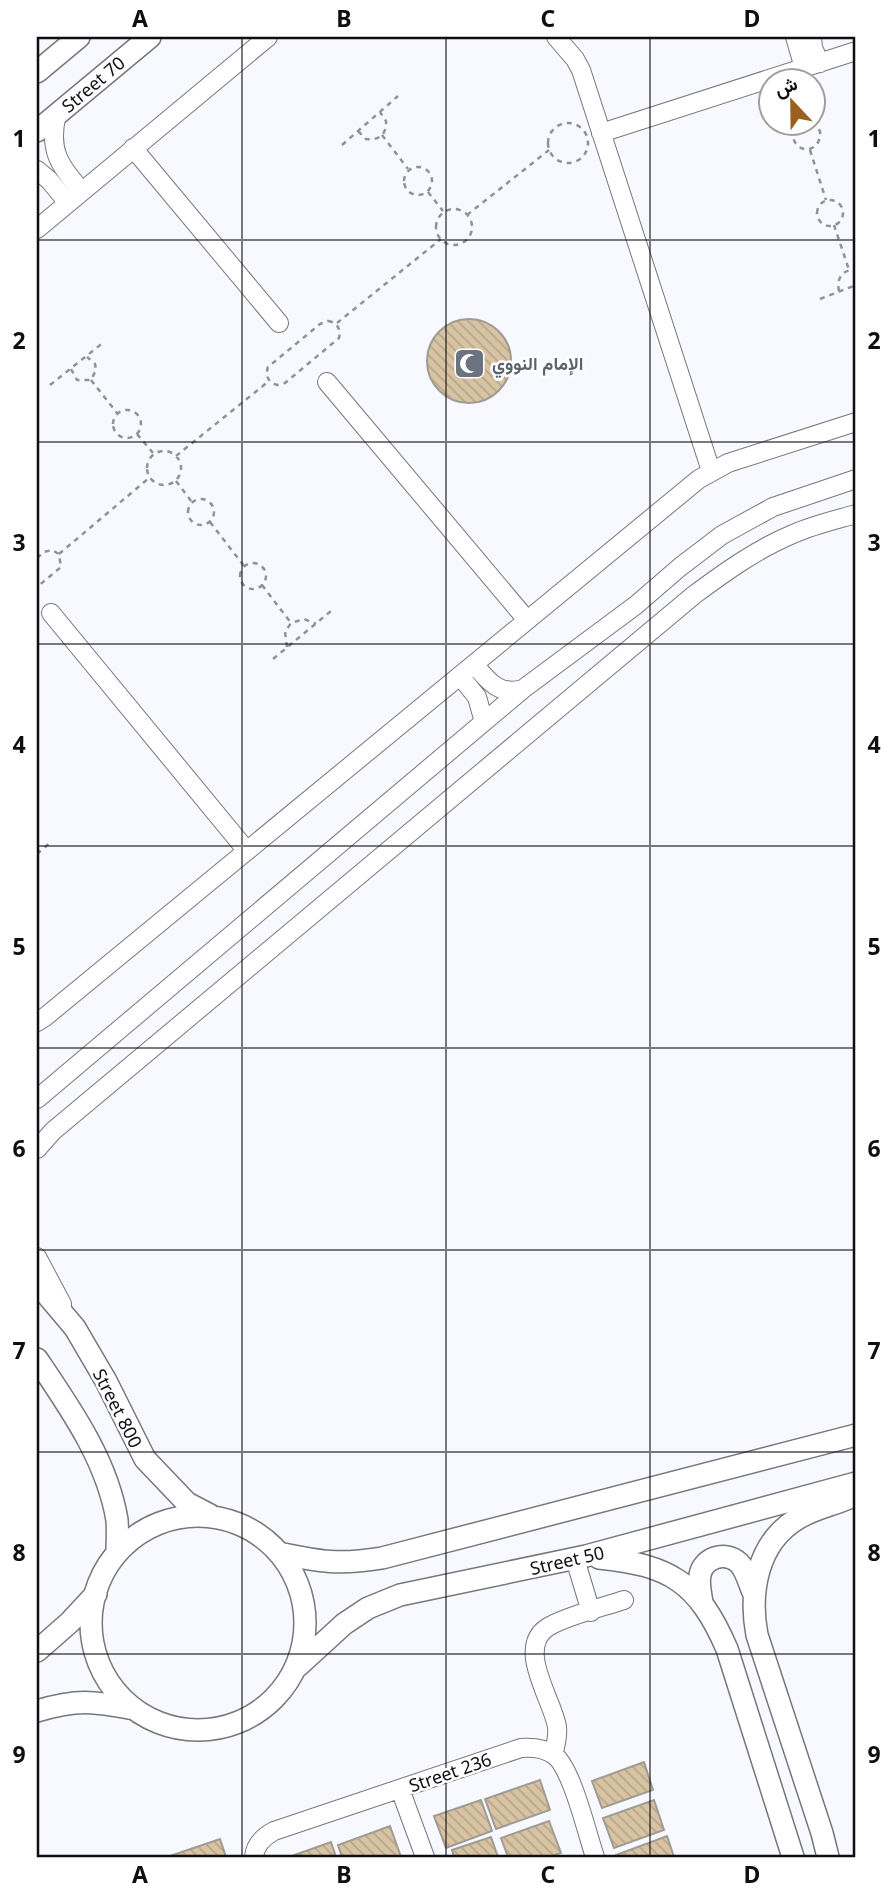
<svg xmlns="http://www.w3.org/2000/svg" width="893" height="1894" viewBox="0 0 893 1894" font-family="'Noto Sans',Vazirmatn,sans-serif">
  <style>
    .building { fill: url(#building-back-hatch); stroke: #9f9b95; stroke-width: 2 }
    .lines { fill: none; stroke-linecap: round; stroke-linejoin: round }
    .minor-casing { stroke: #76777d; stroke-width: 20 }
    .major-casing { stroke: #76777d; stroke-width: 24 }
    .path { stroke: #929296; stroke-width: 2.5; stroke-dasharray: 5 5; stroke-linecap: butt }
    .minor { stroke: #fff; stroke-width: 18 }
    .major { stroke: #fff; stroke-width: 21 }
    .grid { fill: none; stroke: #0f0f11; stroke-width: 2; stroke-opacity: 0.55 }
    .labels { text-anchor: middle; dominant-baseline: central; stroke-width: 5; stroke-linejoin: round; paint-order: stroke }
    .street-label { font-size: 18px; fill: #0f0f11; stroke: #fff }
    .worship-label { font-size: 18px; font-weight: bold; fill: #5b616d; stroke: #fff; text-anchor: start }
    .neatline { fill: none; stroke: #0f0f11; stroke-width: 2.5 }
    .grid-label { font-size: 23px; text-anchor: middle; font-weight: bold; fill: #0f0f11 }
  </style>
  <defs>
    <pattern id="building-back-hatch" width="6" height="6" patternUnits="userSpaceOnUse" patternTransform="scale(1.75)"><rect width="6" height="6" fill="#d8c3a3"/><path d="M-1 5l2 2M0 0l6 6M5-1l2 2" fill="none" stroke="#b8a68b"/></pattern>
  </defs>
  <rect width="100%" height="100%" fill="#f8f9fe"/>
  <path class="building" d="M427 361a42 42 0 1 1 84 0a42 42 0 1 1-84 0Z
    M 644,1762 L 653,1790 L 602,1808 L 592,1781 Z
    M 540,1780 L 550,1810 L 496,1829 L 485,1799 Z
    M 481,1800 L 492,1831 L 446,1848 L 434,1816 Z
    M 654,1800 L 664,1830 L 614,1848 L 603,1818 Z
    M 549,1821 L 561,1853 L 549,1857 L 508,1857 L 501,1838 Z
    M 390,1826 L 401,1857 L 342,1857 L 338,1845 Z
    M 667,1836 L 674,1857 L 617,1857 L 616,1855 Z
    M 491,1837 L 498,1857 L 454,1857 L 452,1850 Z
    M 220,1839 L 226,1857 L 167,1857 Z
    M 331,1842 L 336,1857 L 289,1857 Z"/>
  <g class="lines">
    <defs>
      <path id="minor" d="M 556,37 L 575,59 L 581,70 L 711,471
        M 795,37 L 804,68
        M 812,37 L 813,48 L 820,63
        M 57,114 C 48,149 59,166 82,191
        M 601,133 L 856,51
        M 133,148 L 279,323
        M 37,170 L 49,180 L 68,203
        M 37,229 L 268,37
        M 327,382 L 527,620
        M 51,613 L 247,851
        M 474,664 C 488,681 499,696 523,689
        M 460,676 L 477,697 L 484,722
        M 37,1022 L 45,1017 L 699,479 L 728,463 L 856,422
        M 37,1099 L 523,689 L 636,605 L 680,567 L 722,535 L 773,507 L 856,479
        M 37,1149 L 53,1131 L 694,595 C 725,572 757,549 793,534 C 813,525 835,520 856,514
        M 37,1257 L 62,1304
        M 575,1559 L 591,1612
        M 553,1754 C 556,1745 558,1737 557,1727 C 553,1700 515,1648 548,1627 C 566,1616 603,1607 624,1600
        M 400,1789 L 425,1857
        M 254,1857 C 255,1845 263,1837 274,1831 L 521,1748 C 533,1747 544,1748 554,1755 C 572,1768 587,1834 595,1857"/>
      <path id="major" d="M 37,72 L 79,37
        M 37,131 L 150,37
        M 37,1283 L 75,1328 L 106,1381 L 145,1459 L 187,1503 L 210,1515
        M 37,1359 C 70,1408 107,1460 117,1520 C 118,1531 117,1543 117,1553
        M91 1623a107 107 0 1 1 214 0a107 107 0 1 1-214 0Z
        M 279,1553 C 321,1562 339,1565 382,1558 L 856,1435
        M 599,1558 C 670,1565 698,1582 727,1649 L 793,1857
        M 702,1603 C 701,1594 698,1584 700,1575 C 703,1558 725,1550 739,1563 C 746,1570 749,1583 753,1592
        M 37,1651 L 70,1622 L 96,1594
        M 297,1667 L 344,1624 L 368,1608 L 400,1595 L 586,1556 L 856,1483
        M 37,1711 C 77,1699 93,1701 134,1709
        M 828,1857 L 822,1833 L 757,1635 C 749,1593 757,1543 797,1519 C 814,1508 835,1505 853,1496"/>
    </defs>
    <use href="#minor" class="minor-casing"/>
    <use href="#major" class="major-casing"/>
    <path class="path" d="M 800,122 L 793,130 C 790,155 822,156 820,131 L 812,122
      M548 143a20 20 0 1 1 40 0a20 20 0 1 1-40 0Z
      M 358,131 L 366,139 C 379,141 387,134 386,121 L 380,112
      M 382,135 L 408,169
      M 342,145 L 398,96
      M 810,150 L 826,200
      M404 181a14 14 0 1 1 28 0a14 14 0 1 1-28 0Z
      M 428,192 L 443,211
      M817 213a13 13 0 1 1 26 0a13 13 0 1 1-26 0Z
      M436 227a18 18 0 1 1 36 0a18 18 0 1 1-36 0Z
      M 467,215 L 549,150
      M 834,225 L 849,270
      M 839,291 C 836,278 843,269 856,270
      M 820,299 L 856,285
      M 328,321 C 337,322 341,329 339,338 L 285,383 L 277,385 C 268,382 265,376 268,367 L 320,324 Z
      M 337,323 L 441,239
      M 71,369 L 77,380 L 91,380 L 96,370 L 95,364 L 87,357
      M 91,380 L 117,413
      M 50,385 L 104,342
      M113 424a14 14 0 1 1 28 0a14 14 0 1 1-28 0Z
      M 137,434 L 153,453
      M147 468a17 17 0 1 1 34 0a17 17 0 1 1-34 0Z
      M 176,456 L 269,381
      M 176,481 L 192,502
      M188 512a13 13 0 1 1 26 0a13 13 0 1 1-26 0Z
      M 210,522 L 244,566
      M 59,554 L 149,478
      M 37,558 L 44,552 L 52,550 L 59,554 L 61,567 L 37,587
      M240 576a13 13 0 1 1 26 0a13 13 0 1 1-26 0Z
      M 262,585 L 291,623
      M 287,647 L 285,632 L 291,623 L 304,619 L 316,624
      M 273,659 L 331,611
      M 37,854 L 52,841"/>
    <use href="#minor" class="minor"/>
    <use href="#major" class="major"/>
  </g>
  <path class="grid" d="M 242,37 L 242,1857M 446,37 L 446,1857M 650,37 L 650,1857M 37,240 L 856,240M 37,442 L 856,442M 37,644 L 856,644M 37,846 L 856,846M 37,1048 L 856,1048M 37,1250 L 856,1250M 37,1452 L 856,1452M 37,1654 L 856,1654"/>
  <defs>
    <symbol id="mosque-square" viewBox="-11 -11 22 22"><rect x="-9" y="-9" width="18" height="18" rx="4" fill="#6b7280" stroke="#fff"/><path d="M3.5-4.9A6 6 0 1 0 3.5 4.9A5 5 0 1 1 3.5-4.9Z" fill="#fff"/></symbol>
  </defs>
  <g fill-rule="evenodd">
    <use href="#mosque-square" x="452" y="346" width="35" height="35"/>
  </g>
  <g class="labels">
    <g class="street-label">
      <text transform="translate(93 84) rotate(-40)">Street 70</text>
      <text transform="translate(118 1408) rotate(63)">Street 800</text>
      <text transform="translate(567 1560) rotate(-13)">Street 50</text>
      <text transform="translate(450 1772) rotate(-19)">Street 236</text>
    </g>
    <g class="worship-label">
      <text x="492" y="363">الإمام النووي</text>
    </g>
  </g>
  <rect width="893" height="1894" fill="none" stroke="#ffffff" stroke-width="77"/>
  <g transform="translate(792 102) rotate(338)"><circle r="33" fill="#ffffff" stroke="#9f9fa0" stroke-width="2"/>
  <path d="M0-5L12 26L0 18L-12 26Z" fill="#9a601f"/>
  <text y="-10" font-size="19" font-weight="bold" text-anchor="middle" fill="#0f0f11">ش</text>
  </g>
  <rect x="38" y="38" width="816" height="1818" class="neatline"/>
  <g class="grid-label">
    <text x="140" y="27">A</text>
    <text x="344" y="27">B</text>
    <text x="548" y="27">C</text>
    <text x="752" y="27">D</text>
    <text x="19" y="147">1</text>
    <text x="874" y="147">1</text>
    <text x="19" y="349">2</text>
    <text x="874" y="349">2</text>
    <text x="19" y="551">3</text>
    <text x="874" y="551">3</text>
    <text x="19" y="753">4</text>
    <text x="874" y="753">4</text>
    <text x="19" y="955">5</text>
    <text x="874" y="955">5</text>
    <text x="19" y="1157">6</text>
    <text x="874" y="1157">6</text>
    <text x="19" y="1359">7</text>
    <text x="874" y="1359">7</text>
    <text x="19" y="1561">8</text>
    <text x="874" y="1561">8</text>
    <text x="19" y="1763">9</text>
    <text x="874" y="1763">9</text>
    <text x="140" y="1883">A</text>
    <text x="344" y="1883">B</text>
    <text x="548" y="1883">C</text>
    <text x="752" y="1883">D</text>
  </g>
</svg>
